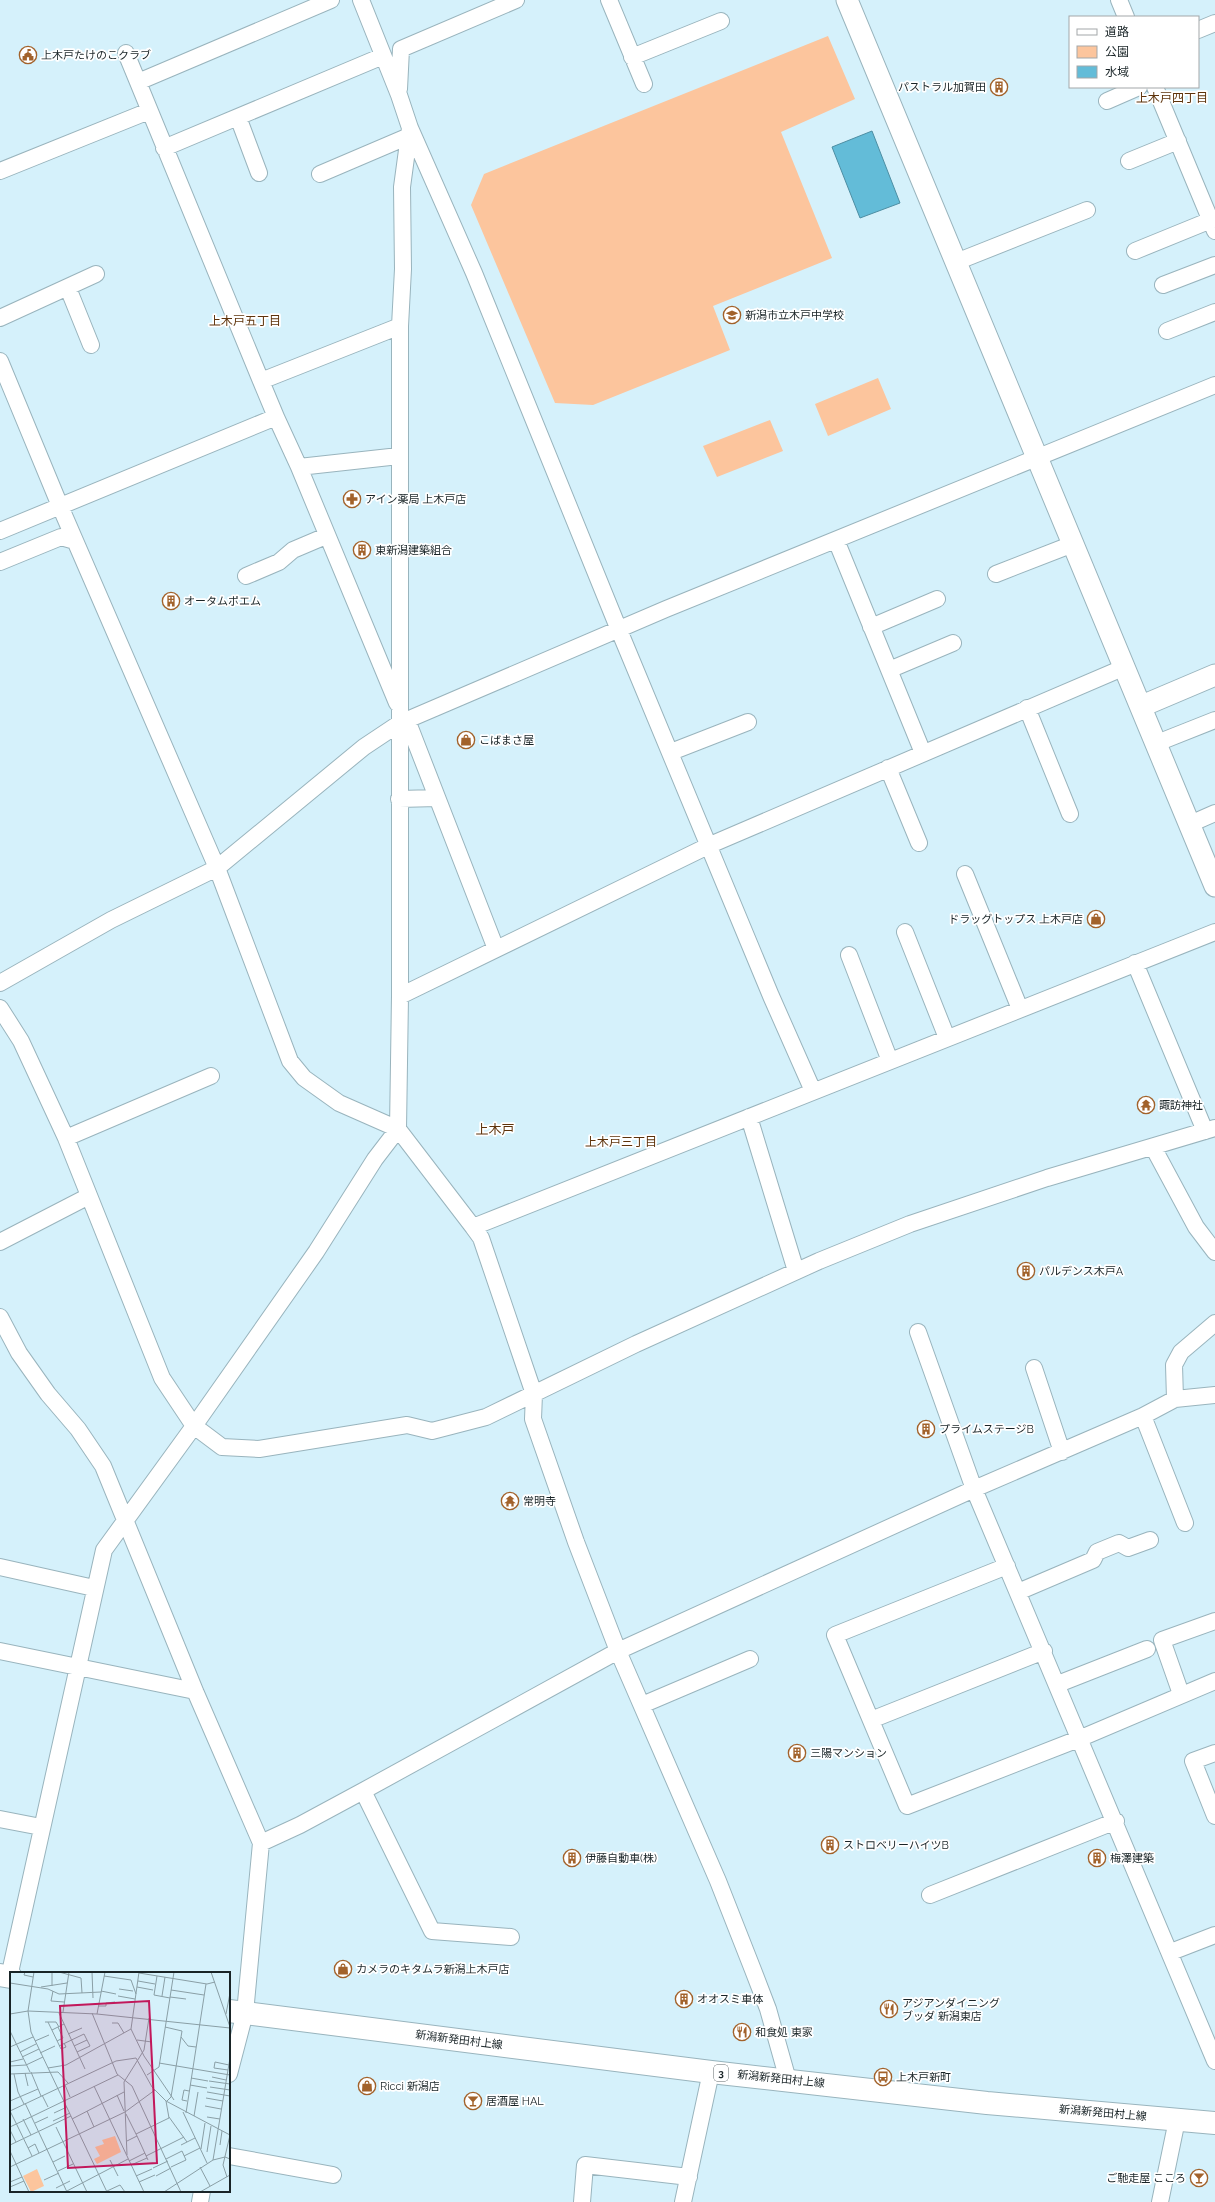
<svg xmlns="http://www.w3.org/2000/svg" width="1215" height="2202" viewBox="0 0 1215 2202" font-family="Raleway,'Noto Sans JP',sans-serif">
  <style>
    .green { fill: #fcc59d }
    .water { fill: #63bcd8; stroke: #4d8ea3 }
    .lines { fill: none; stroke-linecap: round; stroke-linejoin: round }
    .minor-casing { stroke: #99b4bd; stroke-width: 18 }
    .tertiary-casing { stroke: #99b4bd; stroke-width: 23 }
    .primary-casing { stroke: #99b4bd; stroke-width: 24 }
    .minor { stroke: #fff; stroke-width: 16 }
    .tertiary { stroke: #fff; stroke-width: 21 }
    .primary { stroke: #fff; stroke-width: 22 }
    .labels { text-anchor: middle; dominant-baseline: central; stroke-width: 3.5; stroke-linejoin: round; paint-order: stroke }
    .shield { fill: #fff; stroke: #5e6668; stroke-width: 1 }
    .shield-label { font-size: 10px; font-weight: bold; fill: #192427 }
    .poi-label { font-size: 11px; fill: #192427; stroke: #fff; text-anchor: start }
    .street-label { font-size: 11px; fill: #192427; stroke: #fff }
    .neighbourhood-label { font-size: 12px; fill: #5e330b; stroke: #fff }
    .quarter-label { font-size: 13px; fill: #5e330b; stroke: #fff }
    .inset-road { fill: none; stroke: #8a9fa6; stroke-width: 1 }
    .view { fill: #c2185b; fill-opacity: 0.15; stroke: #c2185b; stroke-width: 2 }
    .inset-edge { fill: none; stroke: #192427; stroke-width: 2 }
  </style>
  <rect width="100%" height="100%" fill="#d5f1fb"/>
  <path class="green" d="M 828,36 L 855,99 L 781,132 L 832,258 L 713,306 L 730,350 L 593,405 L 555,403 L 471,205 L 484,174 Z
    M 878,378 L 891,409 L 828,436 L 815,404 Z
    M 770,420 L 783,451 L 717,477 L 703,446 Z"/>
  <path class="water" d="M 872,131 L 900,203 L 860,218 L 832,147 Z"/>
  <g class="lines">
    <defs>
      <path id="minor" d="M 361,0 L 399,95 L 410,128 L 474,273 L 619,630 L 771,996 L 813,1091
        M 609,0 L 644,84
        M 1119,0 L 1126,17
        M 1198,30 L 1215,23
        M 126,53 L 261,381
        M 632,57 L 721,21
        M 138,82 L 331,0
        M 1155,87 L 1215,231
        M 399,89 L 401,49 L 516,0
        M 1107,101 L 1139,87
        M 238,117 L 259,173
        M 164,148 L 383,56
        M 1129,161 L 1178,141
        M 0,171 L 149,111
        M 320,174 L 409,136
        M 1135,251 L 1211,220
        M 956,262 L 1087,210
        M 1163,285 L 1215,265
        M 68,288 L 91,345
        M 0,318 L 96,274
        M 1167,331 L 1215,312
        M 0,361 L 60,506 L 217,868 L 290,1061 L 304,1078 L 339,1103 L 398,1129 L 473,1227 L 481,1238 L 534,1394 L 533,1419 L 576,1542 L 618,1651 L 718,1881 L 753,1970 L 768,2009 L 788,2080
        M 276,417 L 299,467 L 397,703
        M 299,467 L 399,456
        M 0,531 L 276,417 L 261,381 L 400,326
        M 836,540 L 923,753
        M 0,562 L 61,537 L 75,541
        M 996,574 L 1073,544
        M 246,576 L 279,562 L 293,550 L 326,536
        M 871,627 L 937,599
        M 889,670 L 953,643
        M 1027,708 L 1070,814
        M 407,720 L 496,949
        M 1157,743 L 1215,720
        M 671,752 L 748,722
        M 888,768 L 919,843
        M 399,799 L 437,798
        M 1190,824 L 1215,813
        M 965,874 L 1020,1009
        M 905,932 L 947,1038
        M 849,955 L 890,1061
        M 1135,963 L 1205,1131
        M 0,983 L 111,920 L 217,868 L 364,747 L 400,723 L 666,609 L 1215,385
        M 400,996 L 710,845 L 1125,667
        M 0,1008 L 21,1041 L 66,1138 L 162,1378 L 194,1426 L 222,1447 L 259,1449 L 407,1425 L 432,1431 L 486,1417 L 636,1344 L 819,1261 L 910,1224 L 1047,1178 L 1215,1128
        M 749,1117 L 796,1271
        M 66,1138 L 211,1076
        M 1153,1147 L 1196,1227 L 1215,1252
        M 473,1227 L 1215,932
        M 0,1242 L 89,1196
        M 0,1317 L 19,1353 L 48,1394 L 78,1429 L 103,1466 L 195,1691 L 261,1843 L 245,2013 L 229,2074
        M 918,1332 L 974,1489 L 1215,2061
        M 1034,1368 L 1062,1452
        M 1175,1399 L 1174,1365 L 1181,1352 L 1215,1323
        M 1143,1416 L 1185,1523
        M 1007,1566 L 835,1635 L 907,1806 L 1081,1738 L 1215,1681
        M 0,1567 L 94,1588
        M 1018,1592 L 1093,1560 L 1097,1552 L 1119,1543 L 1128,1548 L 1150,1540
        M 0,1651 L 195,1691
        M 1058,1684 L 1147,1649
        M 1181,1694 L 1162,1640 L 1215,1621
        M 642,1705 L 750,1659
        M 871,1720 L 1044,1651
        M 1215,1753 L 1193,1761 L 1215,1816
        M 363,1791 L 432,1931 L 511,1937
        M 0,1819 L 41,1827
        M 261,1843 L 300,1825 L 363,1791 L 618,1651 L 974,1489 L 1143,1416 L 1175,1399 L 1215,1395
        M 930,1895 L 1116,1821
        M 1171,1952 L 1215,1935
        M 9,1977 L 104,1550 L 194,1426 L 316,1252 L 375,1159 L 398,1129 L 400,996 L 400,326 L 403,269 L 402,187 L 410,128
        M 229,2156 L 333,2175
        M 200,2202 L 202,2191
        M 582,2202 L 585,2165 L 689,2177
        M 683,2202 L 711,2072
        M 1160,2202 L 1177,2120"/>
      <path id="tertiary" d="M 847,0 L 1215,886
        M 1142,706 L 1215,675"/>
      <path id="primary" d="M 0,1975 L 11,1977
        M 229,2011 L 711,2072 L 987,2103 L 1215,2123"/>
    </defs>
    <use href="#minor" class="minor-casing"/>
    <use href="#tertiary" class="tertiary-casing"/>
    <use href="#primary" class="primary-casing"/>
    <use href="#minor" class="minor"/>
    <use href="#tertiary" class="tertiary"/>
    <use href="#primary" class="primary"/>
  </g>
  <defs>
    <symbol id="civic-ring" viewBox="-11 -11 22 22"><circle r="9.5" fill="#fff" stroke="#a2622b" stroke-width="1.5"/><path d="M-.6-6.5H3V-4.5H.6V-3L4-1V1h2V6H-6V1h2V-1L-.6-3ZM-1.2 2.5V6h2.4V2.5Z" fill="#a2622b"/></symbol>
    <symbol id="building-ring" viewBox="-11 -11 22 22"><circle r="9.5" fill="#fff" stroke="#a2622b" stroke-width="1.5"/><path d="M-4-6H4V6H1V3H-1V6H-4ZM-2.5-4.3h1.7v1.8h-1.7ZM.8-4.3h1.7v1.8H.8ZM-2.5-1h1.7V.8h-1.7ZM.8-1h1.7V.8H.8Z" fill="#a2622b"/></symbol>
    <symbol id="school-ring" viewBox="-11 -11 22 22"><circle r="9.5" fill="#fff" stroke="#a2622b" stroke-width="1.5"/><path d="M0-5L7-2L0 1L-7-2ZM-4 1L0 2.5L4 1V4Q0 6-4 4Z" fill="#a2622b"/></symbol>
    <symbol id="pharmacy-ring" viewBox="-11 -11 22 22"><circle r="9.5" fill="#fff" stroke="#a2622b" stroke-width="1.5"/><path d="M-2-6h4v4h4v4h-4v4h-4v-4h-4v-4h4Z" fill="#a2622b"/></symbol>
    <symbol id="shop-ring" viewBox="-11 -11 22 22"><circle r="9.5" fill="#fff" stroke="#a2622b" stroke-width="1.5"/><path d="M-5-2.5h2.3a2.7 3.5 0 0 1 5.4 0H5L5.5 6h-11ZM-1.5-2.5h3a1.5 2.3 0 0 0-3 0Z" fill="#a2622b"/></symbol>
    <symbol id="temple-ring" viewBox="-11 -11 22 22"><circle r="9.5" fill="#fff" stroke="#a2622b" stroke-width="1.5"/><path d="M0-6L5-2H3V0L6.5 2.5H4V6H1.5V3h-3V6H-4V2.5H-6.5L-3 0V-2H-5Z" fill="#a2622b"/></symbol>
    <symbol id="restaurant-ring" viewBox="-11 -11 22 22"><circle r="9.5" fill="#fff" stroke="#a2622b" stroke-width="1.5"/><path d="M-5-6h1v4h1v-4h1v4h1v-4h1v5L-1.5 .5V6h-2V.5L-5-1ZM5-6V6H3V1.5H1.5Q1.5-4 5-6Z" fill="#a2622b"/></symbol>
    <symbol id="bus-ring" viewBox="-11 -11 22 22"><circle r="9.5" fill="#fff" stroke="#a2622b" stroke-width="1.5"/><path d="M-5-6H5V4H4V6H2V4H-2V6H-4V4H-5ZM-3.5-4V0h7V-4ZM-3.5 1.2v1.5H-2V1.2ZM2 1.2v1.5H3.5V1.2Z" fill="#a2622b"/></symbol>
    <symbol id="bar-ring" viewBox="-11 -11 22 22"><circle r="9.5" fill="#fff" stroke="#a2622b" stroke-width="1.5"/><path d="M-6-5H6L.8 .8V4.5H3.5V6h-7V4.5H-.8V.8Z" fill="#a2622b"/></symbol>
  </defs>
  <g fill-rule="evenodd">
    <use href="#civic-ring" x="18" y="45" width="20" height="20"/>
    <use href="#building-ring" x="989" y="77" width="20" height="20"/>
    <use href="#school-ring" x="722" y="305" width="20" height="20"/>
    <use href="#pharmacy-ring" x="342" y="489" width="20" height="20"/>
    <use href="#building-ring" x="352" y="540" width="20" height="20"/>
    <use href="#building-ring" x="161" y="591" width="20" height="20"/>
    <use href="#shop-ring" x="456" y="730" width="20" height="20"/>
    <use href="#shop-ring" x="1086" y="909" width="20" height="20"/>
    <use href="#temple-ring" x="1136" y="1095" width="20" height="20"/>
    <use href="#building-ring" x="1016" y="1261" width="20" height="20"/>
    <use href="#building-ring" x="916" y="1419" width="20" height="20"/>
    <use href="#temple-ring" x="500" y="1491" width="20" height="20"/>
    <use href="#building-ring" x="787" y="1743" width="20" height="20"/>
    <use href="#building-ring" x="820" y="1835" width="20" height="20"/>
    <use href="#building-ring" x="562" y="1848" width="20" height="20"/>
    <use href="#building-ring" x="1087" y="1848" width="20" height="20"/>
    <use href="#shop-ring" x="333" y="1959" width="20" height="20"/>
    <use href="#building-ring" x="674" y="1989" width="20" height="20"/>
    <use href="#restaurant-ring" x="879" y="1999" width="20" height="20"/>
    <use href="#restaurant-ring" x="732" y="2022" width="20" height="20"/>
    <use href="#bus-ring" x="873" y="2067" width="20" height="20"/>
    <use href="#shop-ring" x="357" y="2076" width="20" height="20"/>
    <use href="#bar-ring" x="463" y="2091" width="20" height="20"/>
    <use href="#bar-ring" x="1189" y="2168" width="20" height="20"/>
  </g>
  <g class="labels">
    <rect class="shield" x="714" y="2065" width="14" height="16" rx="3"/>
    <g class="shield-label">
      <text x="721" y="2073">3</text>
    </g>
    <g class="poi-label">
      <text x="41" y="55">上木戸たけのこクラブ</text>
      <text x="986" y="87" text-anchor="end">パストラル加賀田</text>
      <text x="745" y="315">新潟市立木戸中学校</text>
      <text x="365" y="499">アイン薬局 上木戸店</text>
      <text x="375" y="550">東新潟建築組合</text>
      <text x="184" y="601">オータムポエム</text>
      <text x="479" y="740">こばまさ屋</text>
      <text x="1083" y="919" text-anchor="end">ドラッグトップス 上木戸店</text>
      <text x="1159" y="1105">諏訪神社</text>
      <text x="1039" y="1271">パルデンス木戸A</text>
      <text x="939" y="1429">プライムステージB</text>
      <text x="523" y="1501">常明寺</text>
      <text x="810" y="1753">三陽マンション</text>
      <text x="843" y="1845">ストロベリーハイツB</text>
      <text x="585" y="1858">伊藤自動車(株)</text>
      <text x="1110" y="1858">梅澤建築</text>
      <text x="356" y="1969">カメラのキタムラ新潟上木戸店</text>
      <text x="697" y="1999">オオスミ車体</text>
      <text x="902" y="2003">アジアンダイニング<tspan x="902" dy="13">ブッダ 新潟東店</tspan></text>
      <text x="755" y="2032">和食処 東家</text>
      <text x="896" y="2077">上木戸新町</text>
      <text x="380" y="2086">Ricci 新潟店</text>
      <text x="486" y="2101">居酒屋 HAL</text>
      <text x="1186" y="2178" text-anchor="end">ご馳走屋 こころ</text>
    </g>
    <g class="street-label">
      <text transform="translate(459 2040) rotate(7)">新潟新発田村上線</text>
      <text transform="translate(781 2079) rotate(6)">新潟新発田村上線</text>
      <text transform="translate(1103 2113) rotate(5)">新潟新発田村上線</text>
    </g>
    <g class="neighbourhood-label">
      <text x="1172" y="98">上木戸四丁目</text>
      <text x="245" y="321">上木戸五丁目</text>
      <text x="621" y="1142">上木戸三丁目</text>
    </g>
    <g class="quarter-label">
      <text x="495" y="1129">上木戸</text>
    </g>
  </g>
  <g transform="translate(10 1972)">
    <rect width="220" height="220" fill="#d5f1fb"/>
    <path d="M 105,164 L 111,180 L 87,192 L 84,187 L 90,184 L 85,175 L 94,172 L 92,168 ZM 27,197 L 34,214 L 21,220 L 13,204 Z" fill="#fcc59d"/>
    <path class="inset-road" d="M 15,0 L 14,3 L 23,5M 24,0 L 18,39 L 21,60 L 97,220M 49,0 L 71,6 L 72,21M 82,0 L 83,26M 129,0 L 121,57 L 134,84 L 164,128M 201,0 L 220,55M 129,1 L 197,12 L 205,10M 94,4 L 121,8 L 126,22M 147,4 L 144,23 L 160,26M 128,9 L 145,12M 0,11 L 38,17 L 49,22 L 91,20M 42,14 L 42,0M 31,15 L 57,11M 127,15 L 143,18M 109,17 L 123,19M 161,18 L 194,23M 43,19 L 41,29 L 54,30M 91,19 L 106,22M 108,24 L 125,27M 152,24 L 155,5M 160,25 L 176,27M 88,34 L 96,34 L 96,31 L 105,30M 53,40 L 59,0M 49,41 L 75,97M 82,41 L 107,102 L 122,114 L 171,220M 0,42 L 18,39 L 87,42 L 220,56M 87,42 L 95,0M 216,42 L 220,21M 35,50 L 46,50 L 49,55M 38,50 L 51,77 L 56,75 L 54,71M 102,51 L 108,51 L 114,61M 155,55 L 172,59 L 161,125 L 157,129M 42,58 L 54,52M 0,59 L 20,100M 58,62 L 72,56M 171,65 L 178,74 L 186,75M 127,68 L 142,70M 25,69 L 39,63M 47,69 L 53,66 L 48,55M 49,74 L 74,62 L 80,74 L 67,80M 64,74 L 77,68M 0,75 L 23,65M 10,80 L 26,72M 30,81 L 45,74M 12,85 L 29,77M 0,90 L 13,87M 149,91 L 220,103M 16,93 L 33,85M 0,94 L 16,93M 38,96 L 56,93 L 121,57M 218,98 L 204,96 L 205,90 L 219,93M 21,100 L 31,124M 15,101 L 18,114M 0,102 L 48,100 L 58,111M 4,102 L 8,120 L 14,132M 137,103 L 149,95 L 164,0M 202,105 L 216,108M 181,106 L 198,109M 199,109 L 220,112M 55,113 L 60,125M 180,113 L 197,116M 84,114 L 134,220M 200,115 L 220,118M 197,120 L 220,124M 32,123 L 38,135M 107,123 L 114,139M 196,126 L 213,129M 0,129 L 28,117M 177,129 L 172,128 L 174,118 L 179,119M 15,131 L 57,220M 195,134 L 211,137M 0,139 L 106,89 L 126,86 L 142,115 L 156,129 L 220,163M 0,139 L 6,151M 77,139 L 84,155M 173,140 L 197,191M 44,141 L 57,135M 176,141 L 196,12M 116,142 L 126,162M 184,144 L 188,120M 159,145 L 177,170M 197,145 L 210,147M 13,147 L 21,163M 62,147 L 114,120M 43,149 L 60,141M 6,151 L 22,184M 25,151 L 38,145M 0,155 L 108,103M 46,155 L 77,220M 0,158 L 6,170M 127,164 L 138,188M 117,169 L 127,164 L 126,162 L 159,146 L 156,129M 0,173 L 61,144M 171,173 L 185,166M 210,173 L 212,159M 18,176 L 25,172 L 29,181M 191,177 L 195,151M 0,179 L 19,220M 197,180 L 201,154M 117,183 L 114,110 L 134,78 L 139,46M 136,184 L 174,165M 174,184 L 190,176M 156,187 L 172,179 L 176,188 L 161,195M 100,188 L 108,204M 203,188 L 220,86M 119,189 L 135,181M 43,190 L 55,184M 121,193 L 137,186M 0,195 L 115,140 L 145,118M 190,195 L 200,214M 143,196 L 158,189M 48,199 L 63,192M 126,204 L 142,197M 146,204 L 161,196M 217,205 L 213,193 L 220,163M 34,208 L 49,201M 0,210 L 12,205M 129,210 L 145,203M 0,215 L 14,209M 46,216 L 60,209M 97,219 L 110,213 L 115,220M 55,220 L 118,187M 154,220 L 203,188 L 215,185 L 220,187M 190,220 L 220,203"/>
    <path class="view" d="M 139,29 L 147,191 L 58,196 L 50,34 Z"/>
    <rect width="220" height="220" class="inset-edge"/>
  </g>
  <rect x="1069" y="16" width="130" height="72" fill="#ffffff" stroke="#a3a7a9"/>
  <rect x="1077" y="29" width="20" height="6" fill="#ffffff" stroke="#a3a7a9"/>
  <text x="1105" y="36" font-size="12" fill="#192427">道路</text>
  <rect x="1077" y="46" width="20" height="12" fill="#fcc59d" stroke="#a3a7a9"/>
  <text x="1105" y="56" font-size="12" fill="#192427">公園</text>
  <rect x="1077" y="66" width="20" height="12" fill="#63bcd8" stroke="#a3a7a9"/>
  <text x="1105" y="76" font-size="12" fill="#192427">水域</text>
</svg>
